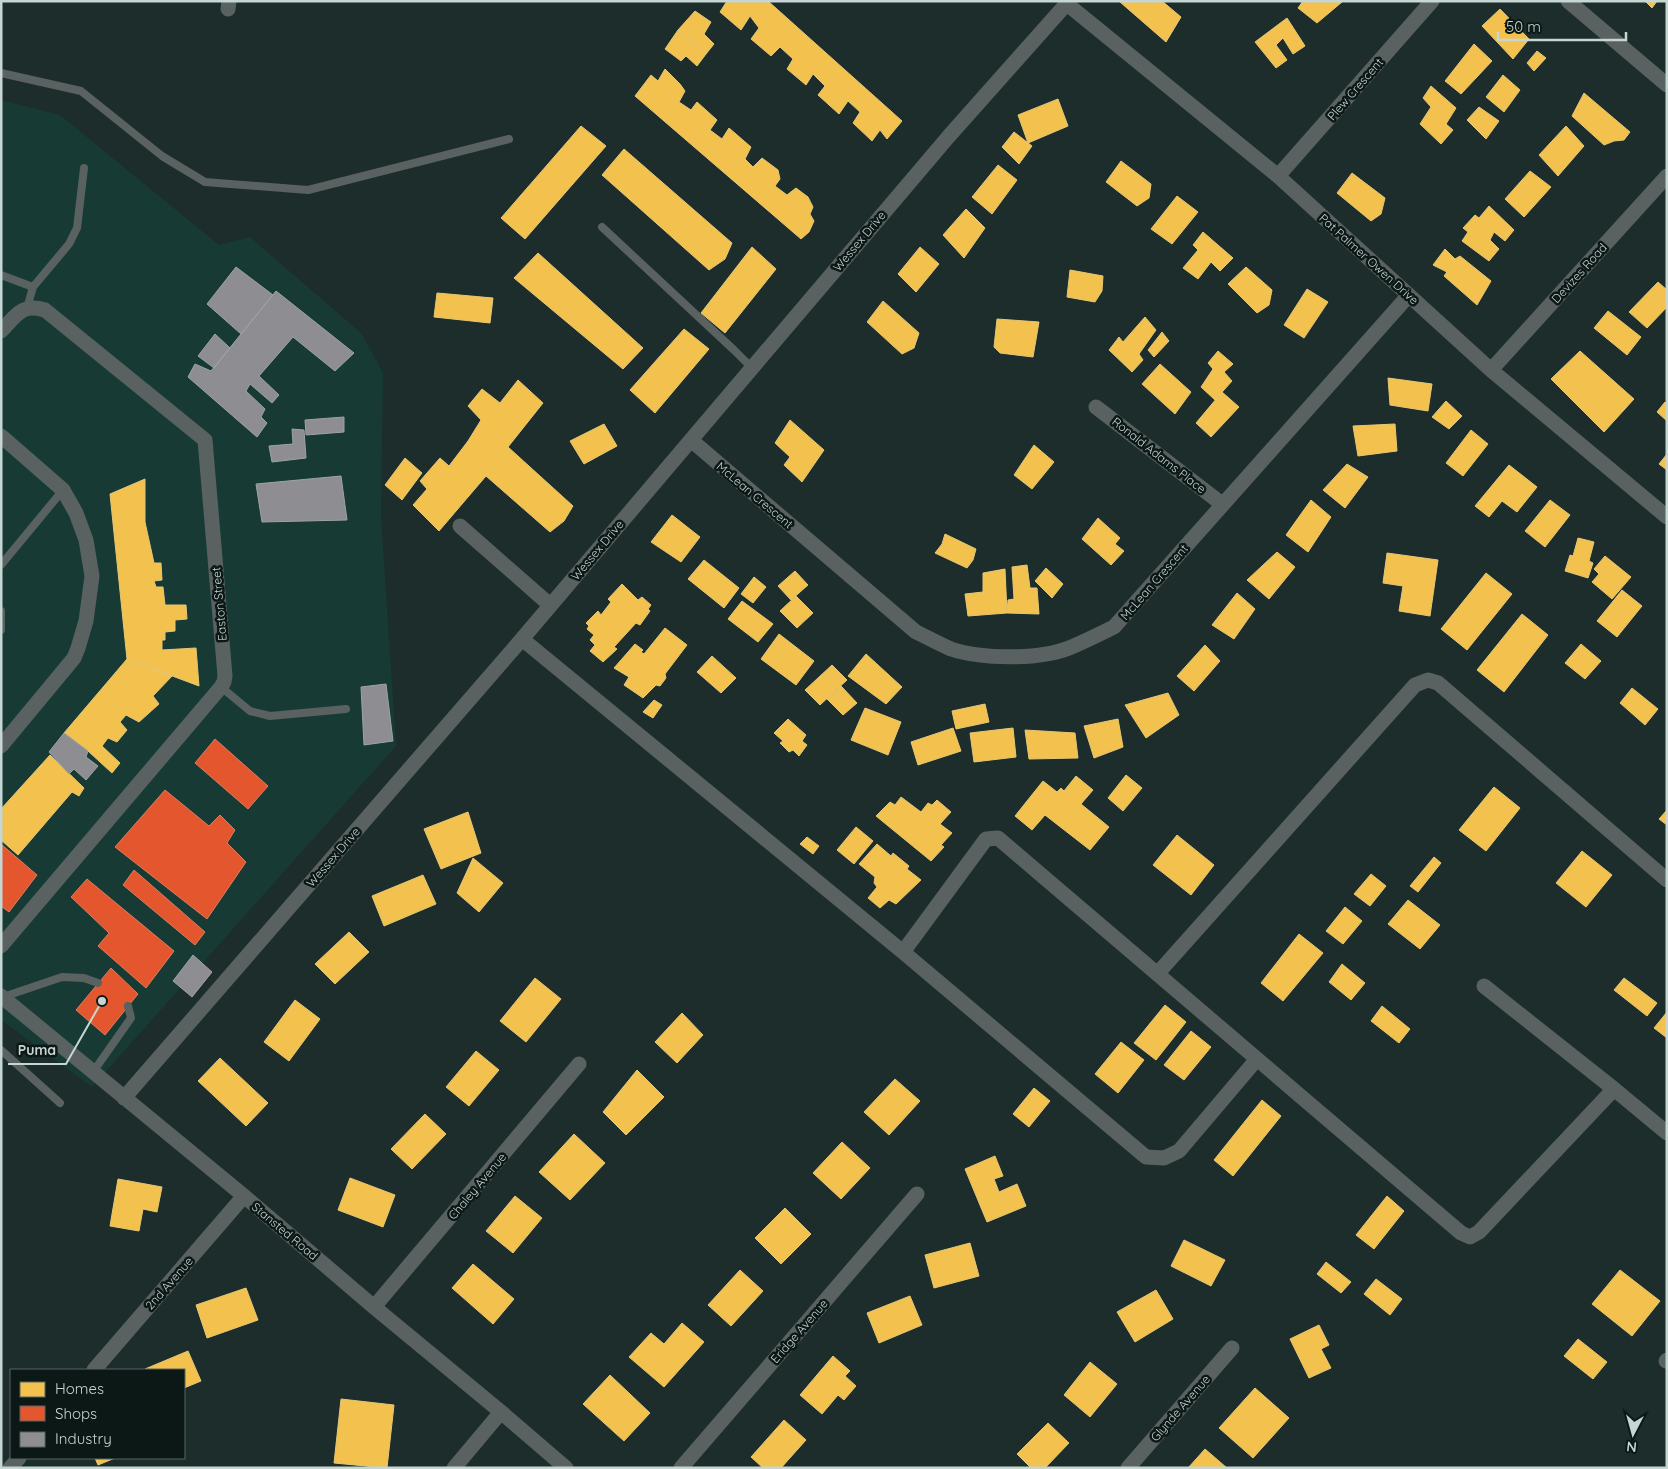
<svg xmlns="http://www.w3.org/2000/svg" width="1668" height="1469" viewBox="0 0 1668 1469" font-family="Quicksand,sans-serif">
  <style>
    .built { fill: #173a35 }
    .homes { fill: #f2c14e; stroke: #e5c776 }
    .shops { fill: #e4572e; stroke: #db7d60 }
    .industry { fill: #8d8d92; stroke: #9ea3a6 }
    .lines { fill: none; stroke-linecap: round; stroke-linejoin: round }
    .lane { stroke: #596161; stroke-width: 8 }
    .street { stroke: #596161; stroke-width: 15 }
    .labels { text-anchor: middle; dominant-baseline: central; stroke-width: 5; stroke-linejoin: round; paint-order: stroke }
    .street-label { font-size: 12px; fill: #c6d6d3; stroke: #0c1816 }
    .leader { fill: none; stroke: #c6d6d3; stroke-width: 2 }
    .callout-dot { fill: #c6d6d3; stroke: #0c1816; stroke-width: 2 }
    .callout-label { font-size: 14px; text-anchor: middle; font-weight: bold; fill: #c6d6d3; stroke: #0c1816; stroke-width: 5; stroke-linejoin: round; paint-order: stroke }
  </style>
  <rect width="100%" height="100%" fill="#1d2d2b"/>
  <path class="built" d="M 1,100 L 60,115 L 219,245 L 250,237 L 362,334 L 383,373 L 381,516 L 396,746 L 92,1087 L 1,1020 Z"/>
  <path class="homes" d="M 727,1 L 768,1 L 902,121 L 887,139 L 880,130 L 872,141 L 853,123 L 860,112 L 848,101 L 839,114 L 818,95 L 825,86 L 813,74 L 806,85 L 787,69 L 793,59 L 780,47 L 771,56 L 751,39 L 759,28 L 750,16 L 741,30 L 720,12 Z
    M 1162,1 L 1181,17 L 1166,42 L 1120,2 Z
    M 1303,1 L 1342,1 L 1342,2 L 1317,23 L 1298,8 Z
    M 1645,1 L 1657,1 L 1652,8 Z
    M 1500,9 L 1529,39 L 1513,59 L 1482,26 Z
    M 695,11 L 711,22 L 704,34 L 714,44 L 706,54 L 678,30 Z
    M 1287,18 L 1305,46 L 1293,54 L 1283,38 L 1276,45 L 1287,60 L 1276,68 L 1255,42 Z
    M 678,30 L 706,54 L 697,66 L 686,56 L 681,61 L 665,49 Z
    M 1474,44 L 1492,61 L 1461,94 L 1445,81 Z
    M 1537,51 L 1546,58 L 1534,71 L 1527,63 Z
    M 665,69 L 680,84 L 685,91 L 679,102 L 691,110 L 697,102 L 717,120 L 710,130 L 722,139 L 729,128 L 751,147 L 745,159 L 753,167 L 762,158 L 778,170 L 780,179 L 775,186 L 787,195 L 796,188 L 808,197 L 813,207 L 810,214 L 814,221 L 809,232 L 801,239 L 635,96 L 651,75 L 658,81 Z
    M 1503,75 L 1520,90 L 1504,112 L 1486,97 Z
    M 1431,86 L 1456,108 L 1446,124 L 1453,130 L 1441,144 L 1420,124 L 1431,107 L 1423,98 Z
    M 1584,93 L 1630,132 L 1624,140 L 1614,141 L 1604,145 L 1572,116 Z
    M 1058,99 L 1068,126 L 1028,143 L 1018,115 Z
    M 1479,107 L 1499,121 L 1486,139 L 1467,120 Z
    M 581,126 L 606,146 L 525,239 L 501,218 Z
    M 1566,126 L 1584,146 L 1558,176 L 1539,155 Z
    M 1014,132 L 1032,146 L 1019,164 L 1002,147 Z
    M 624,149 L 732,243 L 725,259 L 709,270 L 602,175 Z
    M 1121,161 L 1151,184 L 1149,198 L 1137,206 L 1106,182 Z
    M 998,165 L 1017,180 L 992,214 L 972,197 Z
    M 1530,171 L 1551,187 L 1524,217 L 1505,199 Z
    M 1352,173 L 1385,198 L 1381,214 L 1371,221 L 1337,193 Z
    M 1177,196 L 1198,212 L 1172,244 L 1151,229 Z
    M 1489,206 L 1514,230 L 1505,241 L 1494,232 L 1490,240 L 1499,249 L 1489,261 L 1462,241 L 1468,232 L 1463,228 L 1475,215 L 1479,218 Z
    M 966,209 L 985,228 L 964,258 L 943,235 Z
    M 1203,232 L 1233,258 L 1220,271 L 1211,262 L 1198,279 L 1183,268 L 1198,250 L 1193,245 Z
    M 752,247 L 776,269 L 725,333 L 701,313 Z
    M 920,247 L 939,264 L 916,292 L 898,274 Z
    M 1445,249 L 1455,259 L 1460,256 L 1491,281 L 1477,305 L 1444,276 L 1447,272 L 1433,265 Z
    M 538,253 L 643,348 L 623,369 L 514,278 Z
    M 1246,267 L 1272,290 L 1269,305 L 1257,313 L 1228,284 Z
    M 1070,270 L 1103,276 L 1102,291 L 1095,302 L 1067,297 Z
    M 1658,282 L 1667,290 L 1667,307 L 1647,328 L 1629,312 Z
    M 1307,289 L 1328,302 L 1304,338 L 1284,325 Z
    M 437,293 L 493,298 L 490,323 L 434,317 Z
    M 883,301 L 919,333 L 914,348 L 902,354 L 867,322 Z
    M 1608,311 L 1641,337 L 1627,355 L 1594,328 Z
    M 1145,317 L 1156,330 L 1139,354 L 1143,360 L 1132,372 L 1109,350 L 1119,337 L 1123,342 Z
    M 997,319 L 1039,322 L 1033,357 L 1000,353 L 994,347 Z
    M 684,329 L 709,349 L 655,413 L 630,390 Z
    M 1162,332 L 1169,341 L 1154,357 L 1148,350 Z
    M 1218,351 L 1233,364 L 1224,372 L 1232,381 L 1215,400 L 1201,387 L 1213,369 L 1208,363 Z
    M 1580,351 L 1634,399 L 1604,432 L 1551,379 Z
    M 1160,364 L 1191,392 L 1175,414 L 1142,384 Z
    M 1388,378 L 1432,384 L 1428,411 L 1390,405 Z
    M 518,380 L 543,403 L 508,447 L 573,506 L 564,521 L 550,532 L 486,476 L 439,531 L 413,505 L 427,489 L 420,481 L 440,458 L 449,466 L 468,441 L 481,420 L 468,406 L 482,389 L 500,403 Z
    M 1222,392 L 1239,407 L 1211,437 L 1196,423 Z
    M 1446,401 L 1462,416 L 1449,429 L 1432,417 Z
    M 1665,402 L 1667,404 L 1667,421 L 1657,412 Z
    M 790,420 L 824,450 L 802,482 L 784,465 L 790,457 L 775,443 Z
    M 604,424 L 617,446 L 584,464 L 570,441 Z
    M 1395,424 L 1397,451 L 1358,456 L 1353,426 Z
    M 1471,430 L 1488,444 L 1463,476 L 1446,463 Z
    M 1034,445 L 1054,462 L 1032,489 L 1014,475 Z
    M 1667,454 L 1667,470 L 1659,464 Z
    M 405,458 L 422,473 L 402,500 L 385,485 Z
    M 1347,464 L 1368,477 L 1345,508 L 1323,490 Z
    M 1509,465 L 1537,487 L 1517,512 L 1502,501 L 1489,517 L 1475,506 Z
    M 145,479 L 145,522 L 154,563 L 161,563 L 162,580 L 154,581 L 156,587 L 163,587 L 165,605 L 186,605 L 187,619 L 175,620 L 175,631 L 165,632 L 165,640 L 162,640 L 162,650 L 196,648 L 199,686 L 127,659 L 110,494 Z
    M 1311,500 L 1331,517 L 1308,552 L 1286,535 Z
    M 1550,500 L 1570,515 L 1545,547 L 1525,531 Z
    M 672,515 L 700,537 L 681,562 L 651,542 Z
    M 1098,518 L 1120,538 L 1115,544 L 1124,551 L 1111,565 L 1082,539 Z
    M 945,534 L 976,549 L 973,560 L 967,568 L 935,553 L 942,544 Z
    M 1578,538 L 1594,542 L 1589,561 L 1593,563 L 1588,578 L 1565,571 L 1570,555 L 1573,556 Z
    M 1277,552 L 1295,567 L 1269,599 L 1247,580 Z
    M 1387,553 L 1438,560 L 1430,616 L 1399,611 L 1403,586 L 1383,583 Z
    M 1605,556 L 1631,577 L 1612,599 L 1592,582 L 1599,574 L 1594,569 Z
    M 704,560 L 739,588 L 724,608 L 688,579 Z
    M 1027,565 L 1030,588 L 1037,588 L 1039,614 L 1007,613 L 1008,600 L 1014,599 L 1012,567 Z
    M 1046,568 L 1063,584 L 1052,598 L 1035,581 Z
    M 1005,569 L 1007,613 L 968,616 L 965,594 L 983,592 L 983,573 Z
    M 795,571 L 808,585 L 791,600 L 778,586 Z
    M 1486,573 L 1512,594 L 1467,650 L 1441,629 Z
    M 754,577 L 766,587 L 753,603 L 741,594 Z
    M 622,584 L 638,600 L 642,597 L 651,605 L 648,609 L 650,611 L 640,625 L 636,623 L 614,647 L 617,649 L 603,662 L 590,651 L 595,645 L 590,640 L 594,635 L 587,629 L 589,626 L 586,623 L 598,611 L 601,615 L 611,602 L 608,599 Z
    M 1622,590 L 1642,606 L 1617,637 L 1597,621 Z
    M 1237,593 L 1255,609 L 1234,639 L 1212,625 Z
    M 796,596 L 813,613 L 797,628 L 780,611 Z
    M 742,601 L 773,624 L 758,642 L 728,619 Z
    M 1522,614 L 1548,635 L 1504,692 L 1477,670 Z
    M 665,628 L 687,645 L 665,674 L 666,678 L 660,686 L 656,685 L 643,698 L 624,685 L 629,677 L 614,668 L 635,644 L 643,650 L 641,652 L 644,654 Z
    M 779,634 L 814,661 L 796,685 L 761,659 Z
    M 1581,644 L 1601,661 L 1585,679 L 1565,663 Z
    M 1205,645 L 1220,661 L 1194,691 L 1177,676 Z
    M 866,654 L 902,687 L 886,704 L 848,676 Z
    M 712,656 L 736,678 L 721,693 L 697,672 Z
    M 127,659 L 173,675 L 153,696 L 159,704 L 139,722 L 126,715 L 120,722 L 127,730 L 117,742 L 108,738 L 102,746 L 120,763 L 112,773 L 88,751 L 64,733 Z
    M 832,665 L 847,680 L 820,705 L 805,690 Z
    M 841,686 L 857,703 L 843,715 L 827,699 Z
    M 1632,688 L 1658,709 L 1645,725 L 1620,703 Z
    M 1168,693 L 1179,715 L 1146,738 L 1125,705 Z
    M 654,700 L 662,705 L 653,718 L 643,712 Z
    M 985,704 L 989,722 L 956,729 L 952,711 Z
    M 865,708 L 901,722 L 888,755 L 851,740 Z
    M 788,719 L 806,735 L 802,741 L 807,745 L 799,756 L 793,750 L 789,752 L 780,743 L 783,741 L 774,733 Z
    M 1118,719 L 1123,747 L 1094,758 L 1084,726 Z
    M 953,728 L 961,751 L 918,765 L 911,742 Z
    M 1013,728 L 1016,757 L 974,762 L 970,733 Z
    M 1025,730 L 1075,733 L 1078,758 L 1029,759 Z
    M 50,755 L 84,788 L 79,796 L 72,792 L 18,855 L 1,840 L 1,809 Z
    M 1126,775 L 1142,788 L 1123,811 L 1108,798 Z
    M 1076,776 L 1093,790 L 1081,804 L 1109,827 L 1090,850 L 1045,815 L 1032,830 L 1015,816 L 1043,781 L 1057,792 L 1061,788 L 1064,791 Z
    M 1494,787 L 1520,808 L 1486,851 L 1459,830 Z
    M 901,797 L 921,812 L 928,803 L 932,805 L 937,800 L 951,812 L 940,824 L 952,833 L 941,845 L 944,847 L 931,861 L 876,816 L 890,802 L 895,805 Z
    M 1667,810 L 1667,825 L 1659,819 Z
    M 468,812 L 481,853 L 441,869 L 424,829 Z
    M 856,827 L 873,841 L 854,864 L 837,850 Z
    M 1177,835 L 1214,865 L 1191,895 L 1153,865 Z
    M 807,837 L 819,846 L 813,854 L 800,844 Z
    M 877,844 L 891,856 L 893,853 L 909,866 L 907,869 L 921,880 L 896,904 L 889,900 L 880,908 L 868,898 L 877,887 L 874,883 L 875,877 L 859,864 Z
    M 1582,851 L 1612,875 L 1586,907 L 1556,883 Z
    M 1434,857 L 1441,863 L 1418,892 L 1410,886 Z
    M 473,858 L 503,883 L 479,912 L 457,893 Z
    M 1371,874 L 1386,886 L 1370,906 L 1354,894 Z
    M 423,875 L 436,904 L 384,926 L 372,896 Z
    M 1408,900 L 1440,925 L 1420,949 L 1388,924 Z
    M 1345,907 L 1362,921 L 1343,944 L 1326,931 Z
    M 349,932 L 369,952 L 335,984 L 315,964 Z
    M 1299,934 L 1323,953 L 1283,1001 L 1261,983 Z
    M 1342,964 L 1365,983 L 1351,1000 L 1329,982 Z
    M 535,978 L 561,999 L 526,1042 L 500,1021 Z
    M 1624,978 L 1657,1003 L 1647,1016 L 1614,990 Z
    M 295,1000 L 320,1019 L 289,1061 L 264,1042 Z
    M 1165,1005 L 1186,1022 L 1156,1060 L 1134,1043 Z
    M 1382,1006 L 1410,1029 L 1399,1043 L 1371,1021 Z
    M 1667,1012 L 1667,1038 L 1654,1028 Z
    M 682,1013 L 703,1035 L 677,1063 L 655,1042 Z
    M 1191,1031 L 1211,1047 L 1184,1080 L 1164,1065 Z
    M 1121,1042 L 1144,1060 L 1118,1093 L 1095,1074 Z
    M 476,1051 L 499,1070 L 469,1106 L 446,1087 Z
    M 220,1058 L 268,1103 L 246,1126 L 198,1081 Z
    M 637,1070 L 664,1097 L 626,1135 L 603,1112 Z
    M 895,1079 L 920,1101 L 889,1135 L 864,1112 Z
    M 1034,1088 L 1050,1101 L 1029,1127 L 1013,1114 Z
    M 1262,1100 L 1281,1116 L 1233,1176 L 1214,1160 Z
    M 425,1114 L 446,1134 L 412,1169 L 391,1149 Z
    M 574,1134 L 605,1163 L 570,1200 L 539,1172 Z
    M 842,1142 L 870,1168 L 841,1199 L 813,1173 Z
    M 995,1156 L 1003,1176 L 994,1179 L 999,1192 L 1017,1184 L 1026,1206 L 987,1222 L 965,1169 Z
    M 350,1178 L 395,1195 L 383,1227 L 338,1210 Z
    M 118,1179 L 162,1187 L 157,1212 L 143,1209 L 139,1231 L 110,1226 Z
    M 515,1196 L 542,1218 L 513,1253 L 486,1231 Z
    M 1387,1196 L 1404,1211 L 1374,1249 L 1356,1235 Z
    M 785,1208 L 811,1234 L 781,1264 L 755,1238 Z
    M 1184,1240 L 1225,1260 L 1211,1286 L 1171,1266 Z
    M 970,1243 L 979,1276 L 934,1288 L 925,1255 Z
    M 1326,1262 L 1351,1282 L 1341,1293 L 1317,1274 Z
    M 473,1264 L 514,1299 L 493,1324 L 452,1288 Z
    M 740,1270 L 763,1291 L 731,1326 L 708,1305 Z
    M 1620,1270 L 1660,1301 L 1632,1336 L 1592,1304 Z
    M 1376,1279 L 1402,1299 L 1390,1315 L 1364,1294 Z
    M 246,1288 L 258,1320 L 207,1338 L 196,1305 Z
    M 1156,1290 L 1173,1319 L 1135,1342 L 1117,1312 Z
    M 910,1296 L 922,1325 L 879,1343 L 867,1313 Z
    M 682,1323 L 704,1342 L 664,1387 L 629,1357 L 651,1333 L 664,1344 Z
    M 1319,1325 L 1329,1345 L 1321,1349 L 1331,1368 L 1309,1378 L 1290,1339 Z
    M 1578,1339 L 1607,1362 L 1593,1379 L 1564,1356 Z
    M 188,1351 L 201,1381 L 184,1388 L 184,1370 L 146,1370 L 145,1369 Z
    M 833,1356 L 850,1371 L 845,1376 L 856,1386 L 844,1400 L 838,1395 L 822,1414 L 800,1395 Z
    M 1090,1362 L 1117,1384 L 1090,1417 L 1064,1395 Z
    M 610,1375 L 650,1413 L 624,1441 L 583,1404 Z
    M 1255,1388 L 1289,1418 L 1253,1458 L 1219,1428 Z
    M 341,1399 L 394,1405 L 387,1468 L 334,1463 Z
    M 784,1420 L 806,1440 L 781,1468 L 763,1468 L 751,1457 Z
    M 1048,1423 L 1069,1443 L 1045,1468 L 1031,1468 L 1017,1454 Z
    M 1205,1449 L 1227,1468 L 1188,1468 Z
    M 95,1458 L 115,1458 L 98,1465 Z"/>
  <path class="shops" d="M 215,739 L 268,786 L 248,809 L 195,763 Z
    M 165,790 L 209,826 L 220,815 L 235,830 L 227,843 L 246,862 L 207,919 L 115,847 Z
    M 1,844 L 37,875 L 9,912 L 1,906 Z
    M 134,870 L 205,932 L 195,945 L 123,885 Z
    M 87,879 L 174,951 L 146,988 L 98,946 L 109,933 L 71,897 Z
    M 111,968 L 138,994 L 105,1035 L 76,1010 Z"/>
  <path class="industry" d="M 236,267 L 273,295 L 241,334 L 207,304 Z
    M 276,291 L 354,353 L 335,371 L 293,337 L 259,376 L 279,395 L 272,403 L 250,384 L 246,391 L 265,409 L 261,417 L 267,423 L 257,437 L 188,377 L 195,364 L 211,371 Z
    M 215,334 L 230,348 L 214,368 L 198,356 Z
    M 344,417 L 344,432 L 306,435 L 305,420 Z
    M 292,429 L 304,430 L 306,458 L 272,462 L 269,446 L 293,444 Z
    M 341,476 L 347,520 L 262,522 L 256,484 Z
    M 386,684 L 393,741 L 364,745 L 361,687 Z
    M 64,733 L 88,751 L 86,757 L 98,766 L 86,780 L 74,769 L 69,774 L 49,752 Z
    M 193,955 L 212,972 L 192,997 L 173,981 Z"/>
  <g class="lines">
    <path class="lane" d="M 1,73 L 81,91 L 162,156 L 205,182 L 308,190 L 509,139
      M 602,227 L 734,350 L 752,368
      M 1,275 L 33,287
      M 27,308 L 33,287 L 69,244 L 77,228 L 84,168
      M 1,565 L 63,490
      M 1,611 L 1,630
      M 221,687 L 250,711 L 270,716 L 346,709
      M 3,997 L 62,977 L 84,978 L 98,983
      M 1,1050 L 60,1103
      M 93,1072 L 131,1018 L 128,1006"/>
    <path class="street" d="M 1568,1 L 1667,85
      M 1067,4 L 1278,176 L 1491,370 L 1667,517
      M 228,9 L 229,1
      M 1278,176 L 1432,1
      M 1,331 C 16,316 21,303 45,310 L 205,440 L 225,676 L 224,682 L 221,687 L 1,946
      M 1491,370 L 1667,176
      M 1096,407 L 1222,504
      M 1,436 L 63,490 L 76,513 L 86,540 L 92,576 L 86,621 L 78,648 L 74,658 L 1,746
      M 691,440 L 916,632 C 927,637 939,644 951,649 C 981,659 1039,660 1069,648 C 1084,642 1099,634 1114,627 L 1409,295
      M 460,526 L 550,605
      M 522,639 L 903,952 L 1146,1157 L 1164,1158 L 1179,1151 L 1257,1059
      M 903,952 L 986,839 L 998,838 L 1461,1233 L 1470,1237 L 1479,1232 L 1614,1089 L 1667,1133
      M 1158,973 L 1415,685 L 1428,680 L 1438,683 L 1667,880
      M 1484,986 L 1614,1089
      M 1,996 L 244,1196 L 374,1307 L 501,1412 L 566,1468
      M 124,1098 L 522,639 L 949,136 L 1069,1
      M 374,1307 L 579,1064
      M 1666,1361 L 1667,1360
      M 94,1370 L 244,1196
      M 10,1468 L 19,1458
      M 454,1468 L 501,1412
      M 681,1468 L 917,1194
      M 1128,1468 L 1232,1348"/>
  </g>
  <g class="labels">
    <g class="street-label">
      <text transform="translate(1355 89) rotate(-49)">Plew Crescent</text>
      <text transform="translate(859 241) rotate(-50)">Wessex Drive</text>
      <text transform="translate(1369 259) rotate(42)">Pat Palmer Owen Drive</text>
      <text transform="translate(1579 273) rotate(-48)">Devizes Road</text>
      <text transform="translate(1159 455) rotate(38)">Ronald Adams Place</text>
      <text transform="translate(755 495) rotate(40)">McLean Crescent</text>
      <text transform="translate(597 550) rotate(-50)">Wessex Drive</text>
      <text transform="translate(1154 582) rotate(-49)">McLean Crescent</text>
      <text transform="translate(219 604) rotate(-95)">Easton Street</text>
      <text transform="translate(333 857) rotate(-49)">Wessex Drive</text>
      <text transform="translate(477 1186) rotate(-50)">Chaley Avenue</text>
      <text transform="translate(285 1231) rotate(40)">Stansted Road</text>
      <text transform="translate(169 1283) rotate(-49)">2nd Avenue</text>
      <text transform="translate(799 1331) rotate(-49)">Eridge Avenue</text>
      <text transform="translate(1180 1408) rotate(-49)">Glynde Avenue</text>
    </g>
  </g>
  <path class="leader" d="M102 1001L66 1064H8"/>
  <circle class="callout-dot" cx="102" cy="1001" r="5"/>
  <g class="callout-label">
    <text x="37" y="1055">Puma</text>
  </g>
  <rect width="1668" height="1469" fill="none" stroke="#c6d6d3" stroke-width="5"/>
  <rect x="10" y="1369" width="175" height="90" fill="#0c1816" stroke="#566462"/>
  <rect x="20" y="1382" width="25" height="15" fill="#f2c14e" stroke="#566462"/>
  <text x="55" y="1394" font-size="15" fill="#c6d6d3">Homes</text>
  <rect x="20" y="1406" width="25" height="15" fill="#e4572e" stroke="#566462"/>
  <text x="55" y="1419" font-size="15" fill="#c6d6d3">Shops</text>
  <rect x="20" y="1432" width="25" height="15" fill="#8d8d92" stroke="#566462"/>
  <text x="55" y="1444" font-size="15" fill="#c6d6d3">Industry</text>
  <g transform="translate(1633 1434) rotate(186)" stroke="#0c1816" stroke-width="4" paint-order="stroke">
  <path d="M0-4L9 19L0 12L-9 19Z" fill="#c6d6d3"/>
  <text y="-8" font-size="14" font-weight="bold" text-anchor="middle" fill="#c6d6d3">N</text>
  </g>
  <path d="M1498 32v8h128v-8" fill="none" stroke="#c6d6d3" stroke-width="2.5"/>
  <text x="1506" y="32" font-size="15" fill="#c6d6d3" stroke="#0c1816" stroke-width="4" paint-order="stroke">50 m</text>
</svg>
